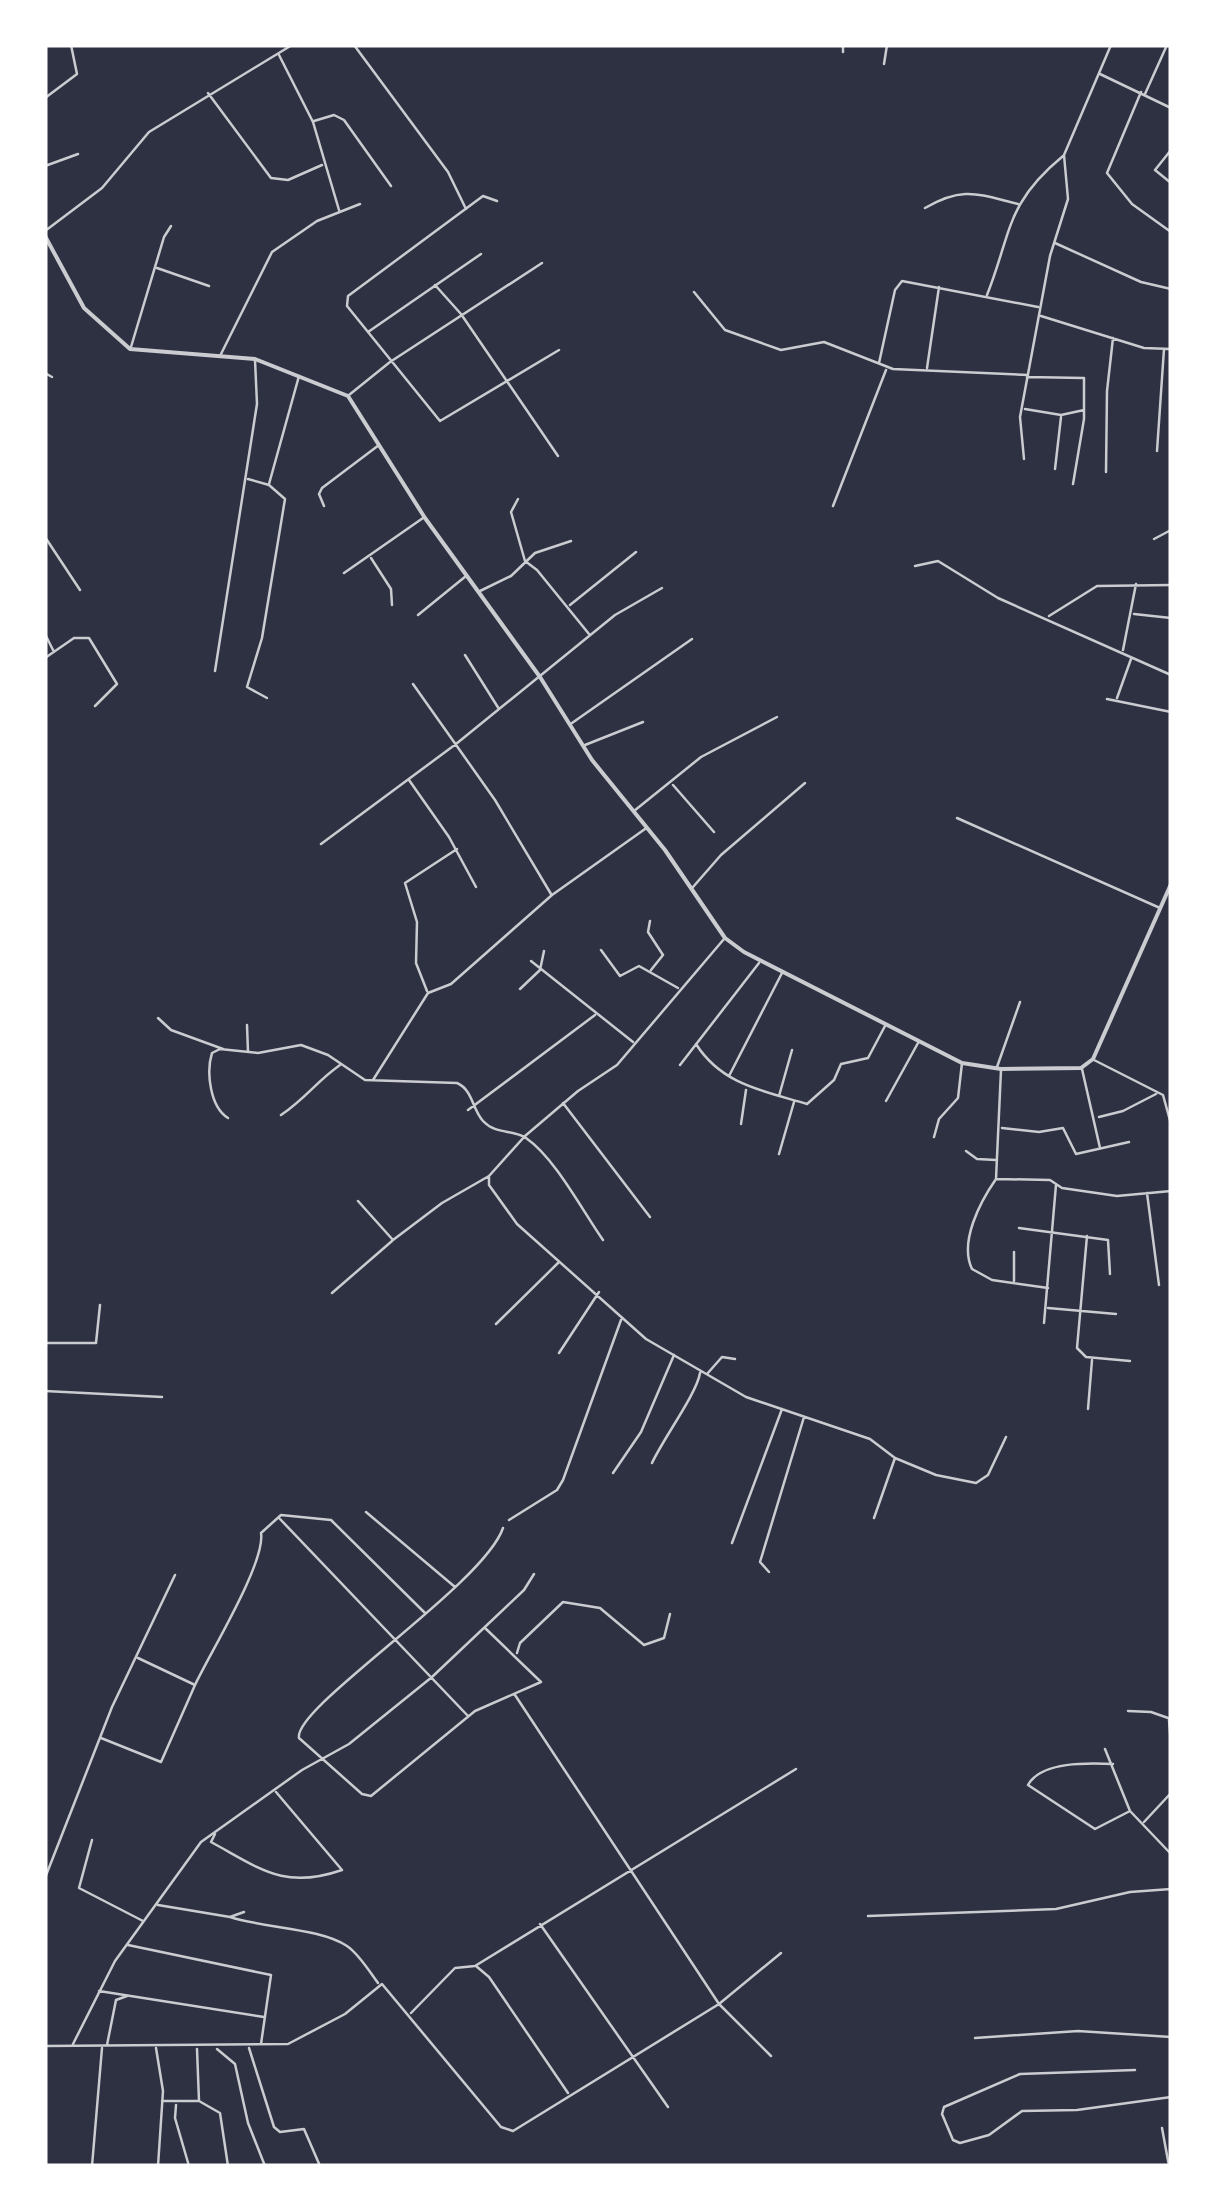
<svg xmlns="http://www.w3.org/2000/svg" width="1216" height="2211" viewBox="0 0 1216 2211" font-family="Bitter,serif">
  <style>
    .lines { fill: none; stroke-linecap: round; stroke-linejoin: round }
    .minor { stroke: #caccd0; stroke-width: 2.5 }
    .tertiary { stroke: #caccd0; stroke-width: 4 }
  </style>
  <rect width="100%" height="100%" fill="#2d3142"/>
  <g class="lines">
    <path class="minor" d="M 354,45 L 448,172 L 466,209
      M 843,52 L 843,45
      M 279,55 L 313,122 L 339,210
      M 884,64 L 887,45
      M 1100,74 L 1171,108
      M 1141,92 L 1107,173 L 1132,204 L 1171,232
      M 208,93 L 271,178 L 288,180 L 322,165
      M 1145,94 L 1167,45
      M 45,98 L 77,74 L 71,45
      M 314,121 L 334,115 L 344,120 L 391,186
      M 1171,150 L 1155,170 L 1171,183
      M 45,166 L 78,154
      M 497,201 L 483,196 L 348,296 L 347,306 L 440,421 L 559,350
      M 925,208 C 963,186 977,194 1018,204
      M 45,231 L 102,188 L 149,132 L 292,45
      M 1055,243 L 1141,282 L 1171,289
      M 157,268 L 209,286
      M 435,285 L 461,314 L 558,456
      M 694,292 L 725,330 L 781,350 L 824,342 L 893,369 L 1028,375
      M 987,295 C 1012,232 1005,204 1063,156
      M 1041,316 L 1144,348 L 1171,349
      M 368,332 L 481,254
      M 131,347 L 164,237 L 171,226
      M 221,354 L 272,252 L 317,221 L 360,204
      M 879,363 L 895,290 L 902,281 L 1038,307
      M 927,368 L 939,287
      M 45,373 L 52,377
      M 1027,377 L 1084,378 L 1084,419 L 1073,484
      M 349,395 L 390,362 L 542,263
      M 1025,409 L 1061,415 L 1084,410
      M 1157,451 L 1164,349
      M 1024,459 L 1020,417 L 1050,256 L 1068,199 L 1064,155 L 1111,45
      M 1055,469 L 1061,417
      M 1106,472 L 1107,391 L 1113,338
      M 248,479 L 269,485 L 285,499 L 262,638 L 247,687 L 267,698
      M 269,484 L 299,376
      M 518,499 L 511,512 L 525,561 L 537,570 L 589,634
      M 324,506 L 319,494 L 322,488 L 379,445
      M 833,506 L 886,370
      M 45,537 L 80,590
      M 1154,539 L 1171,530
      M 371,558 L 391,589 L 392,605
      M 915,566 L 938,561 L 998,598 L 1171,675
      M 344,573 L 423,518
      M 480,591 L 511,576 L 535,553 L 571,541
      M 570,605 L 636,552
      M 1134,614 L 1171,618
      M 418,615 L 466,576
      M 1049,616 L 1097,586 L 1171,585
      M 45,634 L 53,650
      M 1123,650 L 1136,584
      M 465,655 L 499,709
      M 45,658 L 74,638 L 89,638 L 117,684 L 95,706
      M 215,671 L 257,404 L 255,360
      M 413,684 L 495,800 L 551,894
      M 1117,698 L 1131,659
      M 1107,699 L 1171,712
      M 572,723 L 692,639
      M 585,745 L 643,722
      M 409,780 L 449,837 L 476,887
      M 673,785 L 714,832
      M 634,811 L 701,757 L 777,717
      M 957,818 L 1160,908
      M 321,844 L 456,744 L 615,615 L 662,588
      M 693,887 L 721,855 L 805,783
      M 650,921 L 648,932 L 663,955 L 651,970
      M 601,950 L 620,976 L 639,966 L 678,988
      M 531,961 L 633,1042
      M 520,989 L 540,970 L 544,951
      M 427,991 L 416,963 L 417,922 L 405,883 L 457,849
      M 158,1018 L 171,1030 L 223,1049
      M 247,1025 L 248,1052
      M 696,1044 C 722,1085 764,1091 807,1104 L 834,1080 L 841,1064 L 868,1058 L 885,1026
      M 1094,1060 L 1163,1095 L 1171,1124
      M 680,1065 L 759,963
      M 997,1067 L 1020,1002
      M 1082,1069 L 1100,1148
      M 1001,1070 L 996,1179 L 1050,1180 L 1062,1188 L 1117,1196 L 1171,1191
      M 729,1076 L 782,973
      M 373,1080 L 428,993 L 451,984 L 552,895 L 645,829
      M 779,1096 L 792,1050
      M 886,1101 L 918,1043
      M 563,1103 L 650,1217
      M 468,1110 L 595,1015
      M 281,1115 C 305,1099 317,1081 340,1065
      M 1099,1117 L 1123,1111 L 1156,1094
      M 228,1118 C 210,1107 206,1072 212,1053 L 220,1049 L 258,1053 L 301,1045 L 328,1055 L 365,1080 L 457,1083 C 473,1090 472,1109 483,1121 C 496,1135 513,1129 526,1138 C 555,1158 582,1210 603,1240
      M 741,1124 L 746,1090
      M 1002,1128 L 1039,1132 L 1063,1128 L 1076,1154 L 1129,1142
      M 934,1137 L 939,1119 L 958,1098 L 962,1063
      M 966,1151 L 977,1159 L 996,1160
      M 779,1154 L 794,1102
      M 489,1176 L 489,1185 L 517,1224 L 646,1339 L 746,1397 L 870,1439 L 895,1458 L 936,1475 L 976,1483 L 988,1475 L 1006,1437
      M 996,1179 C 980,1202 959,1242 972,1269 L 992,1280 L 1048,1288
      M 1147,1193 L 1159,1285
      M 358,1201 L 393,1240 L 442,1203 L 489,1176 L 525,1136 L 578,1091 L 617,1065 L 724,939
      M 1019,1228 L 1108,1240 L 1110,1274
      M 1087,1236 L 1077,1348 L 1086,1357 L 1130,1361
      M 1014,1281 L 1014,1252
      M 332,1293 L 392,1241
      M 1048,1308 L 1116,1314
      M 1044,1323 L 1056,1185
      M 496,1324 L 558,1263
      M 45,1343 L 96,1343 L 100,1305
      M 559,1353 L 599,1292
      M 707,1374 L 722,1357 L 735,1359
      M 45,1391 L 162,1397
      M 1088,1409 L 1092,1360
      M 652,1463 C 663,1439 697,1393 700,1373
      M 613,1473 L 641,1432 L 674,1355
      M 366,1512 L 455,1587
      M 874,1518 L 895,1458
      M 280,1519 L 468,1716
      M 509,1520 L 557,1490 L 563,1480 L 621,1320
      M 732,1543 L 782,1409
      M 769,1572 L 760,1562 L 804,1417
      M 485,1628 L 541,1682 L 475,1711 L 371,1796 L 362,1794 L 299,1738 C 293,1707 483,1586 503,1528
      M 517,1653 L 520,1643 L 563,1602 L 600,1608 L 644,1645 L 664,1638 L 670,1614
      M 195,1685 C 210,1653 266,1562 261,1533 L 281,1515 L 331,1520 L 425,1613
      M 515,1695 L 719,2004 L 771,2056
      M 1128,1711 L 1151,1712 L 1171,1719
      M 1169,1720 L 1171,1745
      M 101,1738 L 161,1762 L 195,1685 L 138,1658
      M 1105,1749 L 1130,1811 L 1171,1854
      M 1113,1764 C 1089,1763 1041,1761 1028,1785 L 1095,1829 L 1130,1811
      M 1144,1822 L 1171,1793
      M 215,1834 L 211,1842 C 261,1869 284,1890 342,1870 L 276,1792
      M 92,1840 L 79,1888 L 143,1921
      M 45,1878 L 112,1707 L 175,1575
      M 158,1905 L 230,1917 L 244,1912
      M 868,1916 L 1056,1909 L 1130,1892 L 1171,1889
      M 230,1917 C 263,1928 320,1928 347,1946 C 359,1954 369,1971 378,1983
      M 540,1924 L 668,2107
      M 128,1945 L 271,1975 L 261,2044
      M 476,1966 L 489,1977 L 568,2093
      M 99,1991 L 264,2017
      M 411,2013 L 455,1968 L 475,1966 L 796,1769
      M 975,2038 L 1078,2031 L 1171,2037
      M 73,2044 L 115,1961 L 201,1842 L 302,1770 L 349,1744 L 432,1677 L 524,1590 L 534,1574
      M 107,2045 L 116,2000 L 127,1996
      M 45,2046 L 288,2044 L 345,2014 L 382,1984 L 501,2127 L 513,2131 L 719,2004 L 781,1953
      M 156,2048 L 163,2091 L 158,2166
      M 249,2048 L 274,2127 L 280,2132 L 304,2129 L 320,2166
      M 197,2049 L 199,2101 L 220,2113 L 228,2166
      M 217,2049 L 235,2064 L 248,2123 L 265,2166
      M 1135,2070 L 1020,2074 L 944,2107 L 942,2114 L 953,2140 L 960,2143 L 989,2135 L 1022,2111 L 1077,2110 L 1171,2097
      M 162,2101 L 198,2101
      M 176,2105 L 175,2118 L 189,2166
      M 1162,2128 L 1169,2166
      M 92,2166 L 102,2048"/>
    <path class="tertiary" d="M 45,236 L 84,308 L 130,349 L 255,359 L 348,396 L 425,518 L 540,677 L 592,760 L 665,850 L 725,938 L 744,952 L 962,1063 L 1001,1069 L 1081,1068 L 1093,1059 L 1171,884"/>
  </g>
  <rect width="1216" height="2211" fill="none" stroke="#ffffff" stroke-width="95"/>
</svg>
